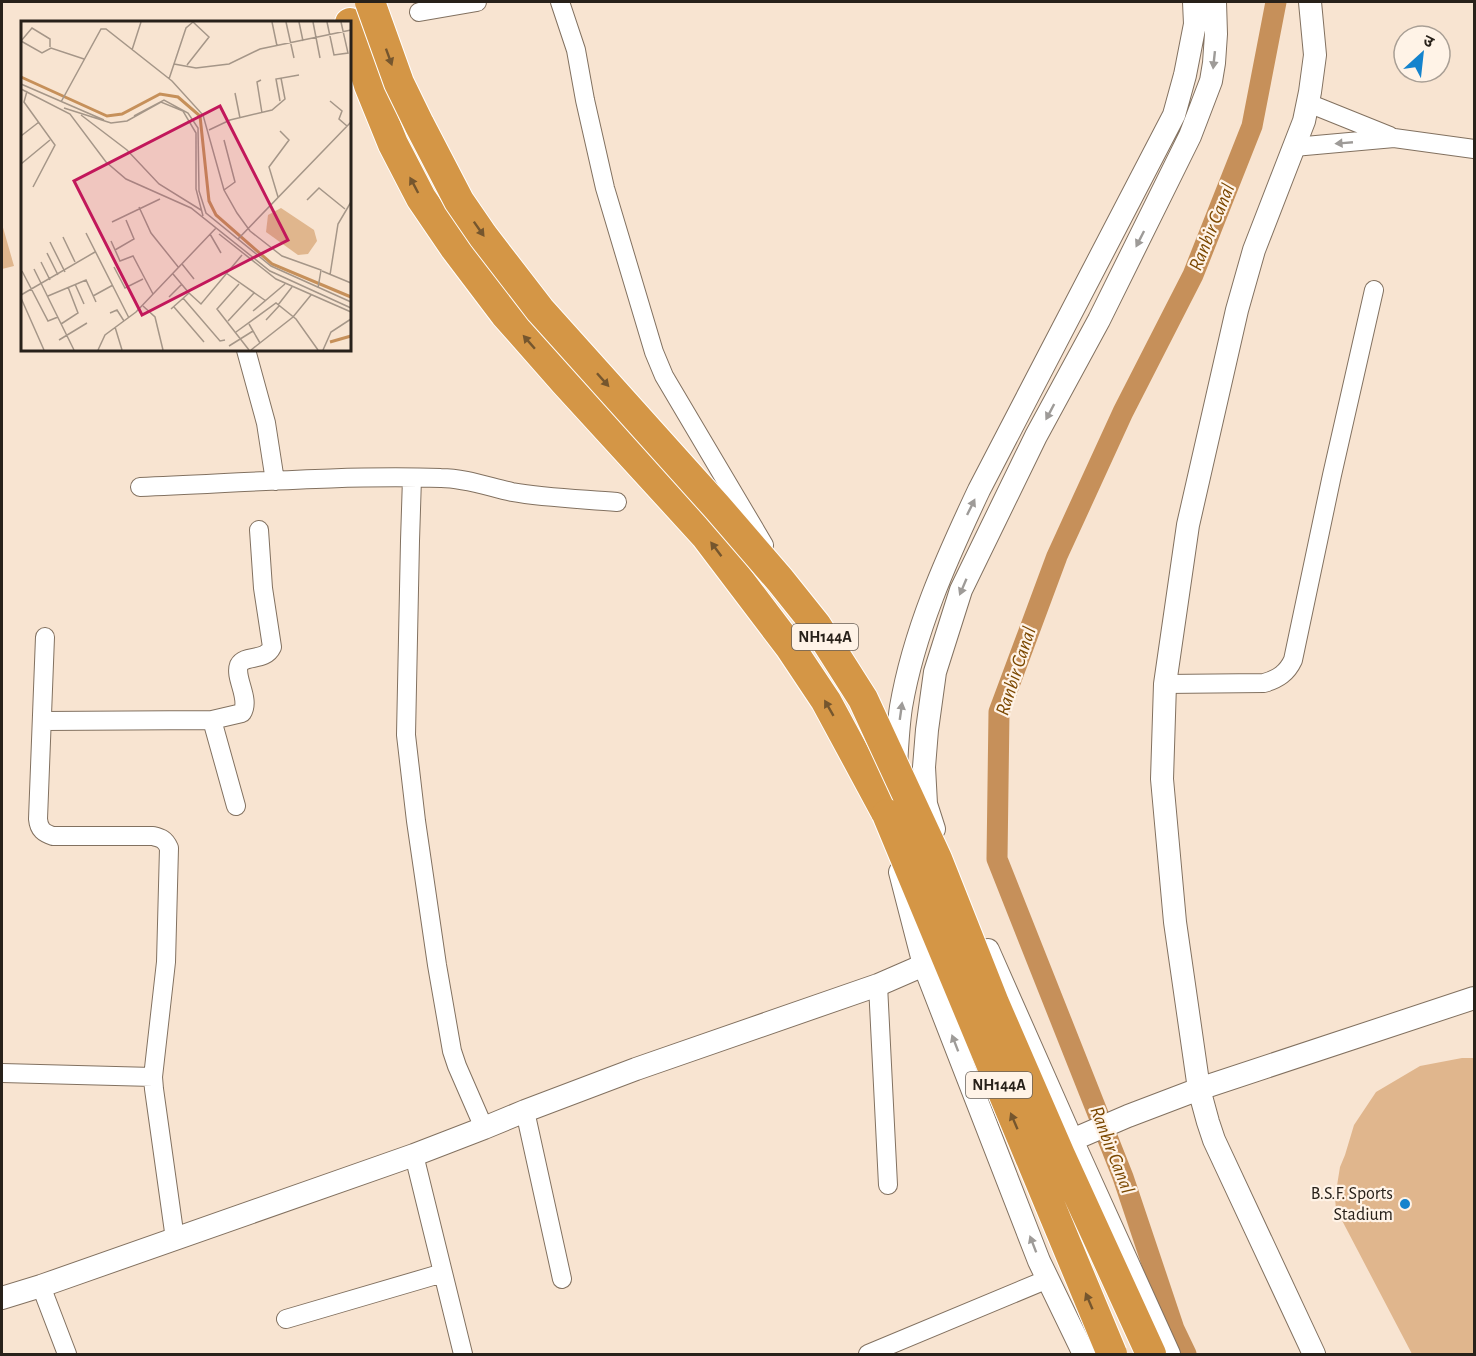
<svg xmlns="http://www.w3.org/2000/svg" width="1476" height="1356" viewBox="0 0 1476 1356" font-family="'Alegreya Sans','Noto Sans Devanagari',sans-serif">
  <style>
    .green { fill: #e0b68d }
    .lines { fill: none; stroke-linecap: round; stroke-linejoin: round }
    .canal { stroke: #c6905a; stroke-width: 21 }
    .minor-casing { stroke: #827160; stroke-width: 20 }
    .tertiary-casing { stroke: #827160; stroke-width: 24 }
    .trunk-casing { stroke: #fff; stroke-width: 32 }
    .minor { stroke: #fff; stroke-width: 18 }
    .tertiary { stroke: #fff; stroke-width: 22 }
    .trunk { stroke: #d49646; stroke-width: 30 }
    .trunk-bridge-casing { stroke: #fff; stroke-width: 32; stroke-linecap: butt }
    .trunk-bridge { stroke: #d49646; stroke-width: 30 }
    .oneway { fill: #75562e }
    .oneway2 { fill: #9e9b98 }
    .poi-dot { fill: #1483cd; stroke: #fff3e7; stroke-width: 2 }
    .labels { text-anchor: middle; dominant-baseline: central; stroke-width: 4.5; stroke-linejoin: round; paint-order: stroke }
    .shield { fill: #fff3e7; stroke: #686058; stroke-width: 1.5 }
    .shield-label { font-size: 16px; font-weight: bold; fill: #28211a }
    .poi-label { font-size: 18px; fill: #28211a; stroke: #fff3e7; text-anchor: end }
    .water-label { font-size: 20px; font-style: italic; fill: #7b4800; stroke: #fff3e7 }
    .inset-river { fill: none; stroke: #c6905a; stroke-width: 3 }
    .inset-road { fill: none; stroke: #a59688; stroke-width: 1.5 }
    .view { fill: #c2185b; fill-opacity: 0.15; stroke: #c2185b; stroke-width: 3 }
    .inset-edge { fill: none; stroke: #28211a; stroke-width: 3 }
  </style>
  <rect width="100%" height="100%" fill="#f8e4d1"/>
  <path class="green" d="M 2,224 L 14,266 L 2,269 Z
    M 1462,1058 L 1474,1058 L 1474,1354 L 1412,1354 L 1336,1209 L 1335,1198 L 1340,1167 L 1345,1155 L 1354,1125 L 1376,1092 L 1420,1066 Z"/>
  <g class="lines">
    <path class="canal" d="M 1186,1354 L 1174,1329 L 1123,1177 L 997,859 L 999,712 L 1057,556 L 1123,412 L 1193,275 L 1252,126 L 1276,2"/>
    <defs>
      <path id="minor" d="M 560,2 L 576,50 L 585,100 L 605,188 L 654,352 L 664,376 L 764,545
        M 419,12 L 477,2
        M 1308,103 L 1390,136
        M 1294,147 L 1394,138 L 1474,149
        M 246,350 L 266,423 L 275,481
        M 412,478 L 410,541 L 406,735 L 416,821 L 437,965 L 452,1051 L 457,1066 L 484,1128
        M 140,487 C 240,483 341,475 441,478 C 465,478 489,487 512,492 C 546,498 582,499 617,502
        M 45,637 L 38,819 C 39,830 44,833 53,836 L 153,836 C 161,838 165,839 169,848 L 166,962 L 153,1077 L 154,1089 L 175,1239
        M 1165,684 L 1264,683 C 1278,679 1287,673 1293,660 L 1332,475 L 1374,290
        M 212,720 L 236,806
        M 43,721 L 212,720 L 242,713 C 251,699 234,678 239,665 C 245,654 265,662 272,647 L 263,588 L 259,530
        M 878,985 L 888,1185
        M 2,1073 L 153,1077
        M 525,1111 L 562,1279
        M 414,1155 L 463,1354
        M 41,1286 L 67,1354
        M 286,1319 L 443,1273
        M 868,1354 L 1048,1279"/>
      <path id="tertiary" d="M 1310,2 L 1315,55 L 1310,92 L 1304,121 L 1254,250 L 1237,310 L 1188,525 L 1165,684 L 1162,779 L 1175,922 L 1199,1089 L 1208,1122 L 1214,1140 L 1314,1354
        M 896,767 C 897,747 898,727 901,707 C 914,631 946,560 979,490 L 1174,115 L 1185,75 L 1195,24 L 1194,2
        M 934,829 L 926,804 L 924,767 L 927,730 L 935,672 L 961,590 L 1036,436 L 1099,320 L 1190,136 L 1211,81 L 1214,63 L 1216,34 L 1215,2
        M 900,872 L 924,965 L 1039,1261 L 1084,1354
        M 988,950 L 1072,1140 L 1169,1354
        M 1072,1140 L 1128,1116 L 1199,1089 L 1474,998
        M 2,1298 L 41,1286 L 414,1155 L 484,1128 L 525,1111 L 636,1069 L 878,985 L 924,965 L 937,962"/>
      <path id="trunk" d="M 350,23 L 369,85 L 393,144 L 421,198 L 455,248 L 505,314 L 565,382 L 705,535 L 790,647 L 826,701 L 887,814"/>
    </defs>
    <use href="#minor" class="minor-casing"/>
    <use href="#tertiary" class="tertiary-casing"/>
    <use href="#trunk" class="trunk-casing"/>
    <use href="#minor" class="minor"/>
    <use href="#tertiary" class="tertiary"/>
    <use href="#trunk" class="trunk"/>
    <defs>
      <path id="trunk-bridge" d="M 370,2 L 399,83 L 419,124 L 459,201 L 483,236 L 540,310 L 717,507 L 780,580 L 816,625 L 863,699 L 937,859 L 994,1003 L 1060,1155 L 1151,1354
        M 887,814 L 1112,1354"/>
    </defs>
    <use href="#trunk-bridge" class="trunk-bridge-casing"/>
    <use href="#trunk-bridge" class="trunk-bridge"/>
  </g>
  <defs><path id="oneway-solid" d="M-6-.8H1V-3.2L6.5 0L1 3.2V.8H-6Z" transform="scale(1.5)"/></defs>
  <g class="oneway">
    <use href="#oneway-solid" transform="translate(389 57) rotate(70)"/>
    <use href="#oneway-solid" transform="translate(414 185) rotate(-118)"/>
    <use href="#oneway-solid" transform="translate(479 229) rotate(55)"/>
    <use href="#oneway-solid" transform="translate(529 342) rotate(-131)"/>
    <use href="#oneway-solid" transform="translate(603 380) rotate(48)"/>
    <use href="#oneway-solid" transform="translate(716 549) rotate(-127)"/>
    <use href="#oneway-solid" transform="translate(829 708) rotate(-120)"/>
    <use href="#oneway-solid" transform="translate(1014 1121) rotate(-113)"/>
    <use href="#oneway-solid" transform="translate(1089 1301) rotate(-113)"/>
  </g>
  <g class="oneway2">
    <use href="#oneway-solid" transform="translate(1214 60) rotate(96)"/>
    <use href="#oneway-solid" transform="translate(1344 143) rotate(175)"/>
    <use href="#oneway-solid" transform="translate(1140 239) rotate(117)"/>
    <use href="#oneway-solid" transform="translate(1050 412) rotate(118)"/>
    <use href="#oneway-solid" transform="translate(971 507) rotate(-64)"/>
    <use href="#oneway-solid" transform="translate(963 587) rotate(113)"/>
    <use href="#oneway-solid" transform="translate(901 711) rotate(-82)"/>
    <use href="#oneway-solid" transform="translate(955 1043) rotate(-111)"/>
    <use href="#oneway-solid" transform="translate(1033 1244) rotate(-111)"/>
  </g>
  <circle class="poi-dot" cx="1405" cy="1204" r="6"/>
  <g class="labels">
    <g class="shield">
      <rect x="792" y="624" width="66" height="26" rx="4.5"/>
      <rect x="966" y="1072" width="66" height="26" rx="4.5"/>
    </g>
    <g class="shield-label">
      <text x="825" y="637">NH144A</text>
      <text x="999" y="1085">NH144A</text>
    </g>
    <g class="poi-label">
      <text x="1393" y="1194">B.S.F. Sports<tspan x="1393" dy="21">Stadium</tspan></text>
    </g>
    <g class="water-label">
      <text transform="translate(1212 227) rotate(-68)">Ranbir Canal</text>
      <text transform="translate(1016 671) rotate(-72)">Ranbir Canal</text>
      <text transform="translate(1112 1150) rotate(69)">Ranbir Canal</text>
    </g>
  </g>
  <g transform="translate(21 21)">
    <rect width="330" height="330" fill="#f8e4d1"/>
    <path d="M 260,187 L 293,209 L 296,220 L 287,233 L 277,234 L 245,211 L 247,194 Z" fill="#e0b68d"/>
    <path class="inset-river" d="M 0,56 L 86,95 L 101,93 L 139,73 L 157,76 L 179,95 L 188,180 L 195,194 L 251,243 L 330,276M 309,321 L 330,315"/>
    <path class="inset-road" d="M 251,1 L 256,25M 265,1 L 273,37M 278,1 L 282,20M 292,1 L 299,37M 306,1 L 313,34 L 327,32 L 320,1M 0,20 L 21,32 L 30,27 L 63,38M 0,20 L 11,7 L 29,18 L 29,26M 111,29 L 120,1M 153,43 L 175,47 L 208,43 L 239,28 L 330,9M 166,44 L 188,16 L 172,1M 148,58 L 165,7 L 172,1M 240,59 L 236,61 L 241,92M 0,63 L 83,99M 0,68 L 49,93 L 85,141 L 105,158 L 170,187 L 249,250 L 330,287M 6,70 L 3,81 L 34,124 L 12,166M 214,72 L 219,97M 259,80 L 255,58 L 278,54M 309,80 L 321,90 L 318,98 L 326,105M 40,81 L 80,8 L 85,8 L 151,60 L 182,94 L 203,169 L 216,192 L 229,210 L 261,235 L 300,249 L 297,267M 43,87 L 90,102 L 106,100 L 140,81 L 162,90 L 175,112 L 175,168 L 182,195M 60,94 L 106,129 L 138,163 L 180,189M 113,95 L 143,79 L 167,92 L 177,107 L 178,170 L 185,192 L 250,245 L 330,281M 188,109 L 209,99 L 251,89 L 264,78 L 260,57M 0,115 L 18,101M 0,143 L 29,119M 203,169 L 214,161 L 203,119M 257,176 L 248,146 L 268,119 L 259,110M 286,179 L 298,167 L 324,188M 118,186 L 130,212 L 158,247M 91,201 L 139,178M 65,212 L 108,297M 189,213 L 200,232M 198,213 L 255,258 L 330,291M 42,216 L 54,241M 217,218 L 330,101M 90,220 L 99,240 L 112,235 L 132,273M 29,221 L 44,251M 94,229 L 113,218 L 105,199M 26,232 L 37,254M 20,241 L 29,259M 161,243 L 173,258M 93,246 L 104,267 L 122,258M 13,248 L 53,329M 1,250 L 27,300 L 37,296M 301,250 L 330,262M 205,252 L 245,280M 309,254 L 317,203 L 330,181M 54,263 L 63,283M 218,263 L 196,288 L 228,329M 168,272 L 180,283 L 221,234M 0,274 L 74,231M 27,275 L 65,259 L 75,281M 72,275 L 92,264M 148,276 L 161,263M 0,277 L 23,329M 162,277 L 199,320 L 204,319M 257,284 L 271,266M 122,285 L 134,296 L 142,329M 153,286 L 183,321M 150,288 L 168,272 L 152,253M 232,290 L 264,263M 89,292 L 96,289 L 103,300M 245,299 L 258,285M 207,300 L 233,272M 40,303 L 57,292 L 47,266M 228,303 L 239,322M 94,306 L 101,329M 215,311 L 255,282 L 275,298 L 297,329M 38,319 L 66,302M 208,325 L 232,310M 77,329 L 84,314 L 115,291 L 195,207M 230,329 L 272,296 L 290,274M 302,329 L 310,311 L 330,298"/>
    <path class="view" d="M 199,85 L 267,219 L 121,294 L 53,160 Z"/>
    <rect width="330" height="330" class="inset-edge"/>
  </g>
  <rect width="1476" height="1356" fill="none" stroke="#28211a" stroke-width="6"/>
  <g transform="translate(1422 54) rotate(27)"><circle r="28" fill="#fff3e7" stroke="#a99f95" stroke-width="1.5"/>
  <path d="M0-4.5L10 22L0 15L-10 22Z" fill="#1483cd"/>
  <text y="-9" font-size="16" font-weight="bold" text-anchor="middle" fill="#28211a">उ</text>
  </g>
</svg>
